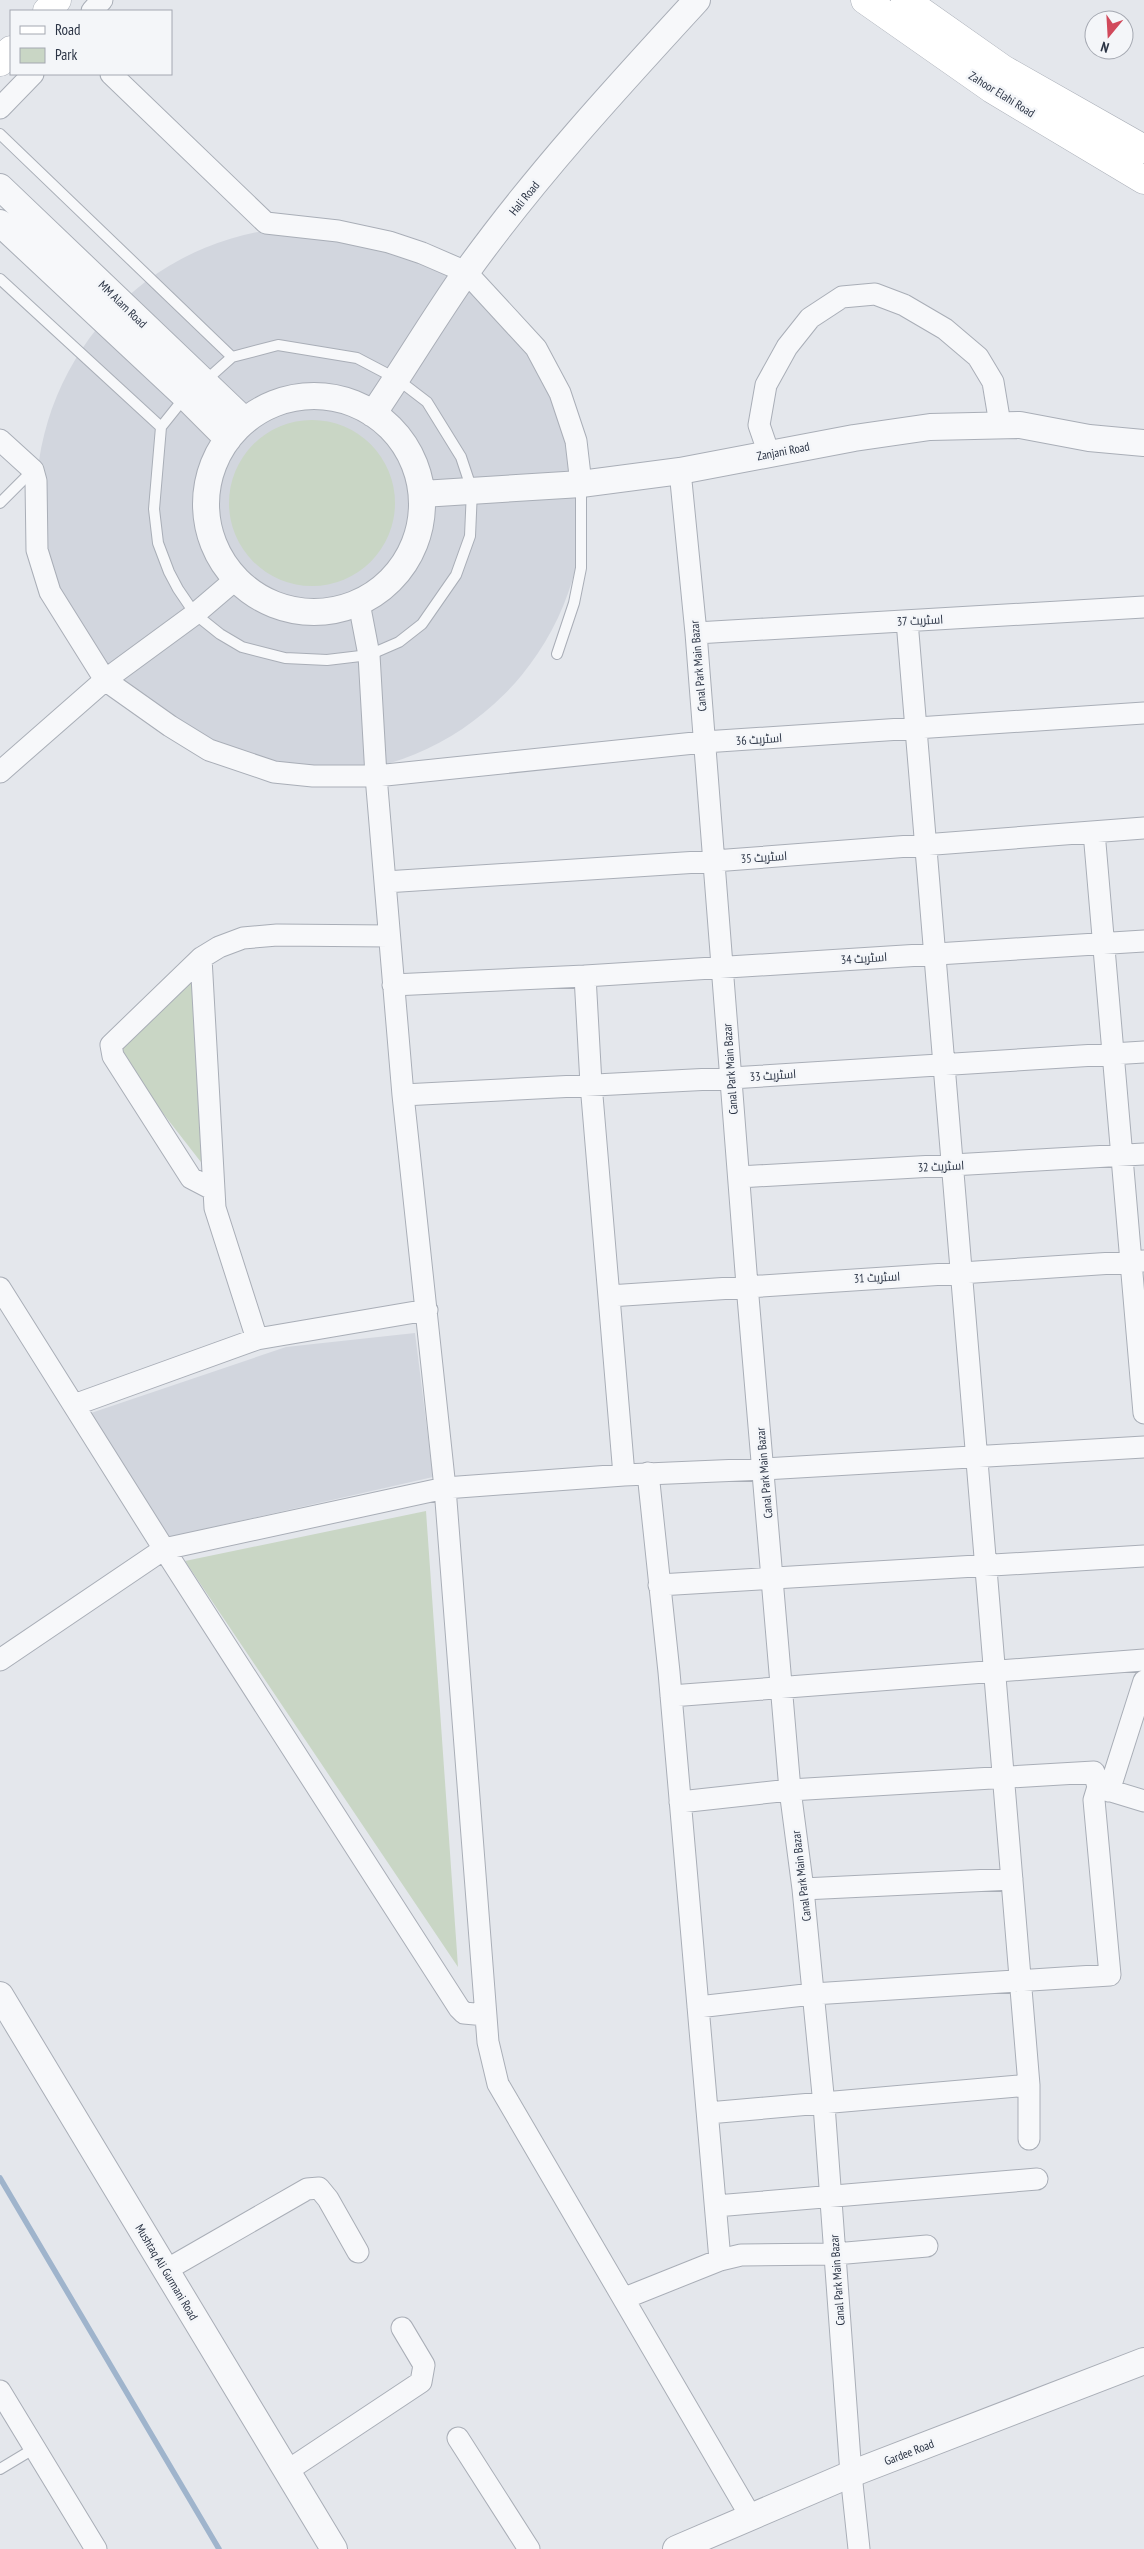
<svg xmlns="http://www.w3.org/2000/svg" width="1144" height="2549" viewBox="0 0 1144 2549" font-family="'PT Sans Narrow',Cairo,sans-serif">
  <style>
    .built { fill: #d2d6de }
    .green { fill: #c9d6c5 }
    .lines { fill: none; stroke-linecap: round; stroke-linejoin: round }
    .stream { stroke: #9fb4cc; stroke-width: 5.5 }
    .service-casing { stroke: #a9aeb7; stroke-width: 12 }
    .minor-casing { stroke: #a9aeb7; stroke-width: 23 }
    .tertiary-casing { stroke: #a9aeb7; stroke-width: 28 }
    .secondary-casing { stroke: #a9aeb7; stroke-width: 29 }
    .service { stroke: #f7f8fa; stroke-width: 10 }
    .minor { stroke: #f7f8fa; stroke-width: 21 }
    .tertiary { stroke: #f7f8fa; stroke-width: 26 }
    .secondary { stroke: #fff; stroke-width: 28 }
    .labels { text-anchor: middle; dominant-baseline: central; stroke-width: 5; stroke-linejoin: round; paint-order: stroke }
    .street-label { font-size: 12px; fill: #2b3445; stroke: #f4f6f9 }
  </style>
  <rect width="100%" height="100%" fill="#e4e7ec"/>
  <path class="built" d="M36 501a274 274 0 1 1 548 0a274 274 0 1 1-548 0Z
    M 415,1333 L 433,1477 L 169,1537 L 91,1413 L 286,1347 Z"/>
  <path class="green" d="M229 503a83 83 0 1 1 166 0a83 83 0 1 1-166 0Z
    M 196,977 L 204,1166 L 120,1058 L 118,1047 Z
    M 426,1511 L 458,1967 L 185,1561 Z"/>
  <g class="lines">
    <path class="stream" d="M 0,2178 L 219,2549"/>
    <defs>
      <path id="service" d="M 0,134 L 232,357 L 204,382
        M 0,279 L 161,427
        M 185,397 L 161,427 L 154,509 L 158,543 L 169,572 L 178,589 L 195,614 L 220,634 L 242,647 L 285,658 L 327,660 L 369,655 L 399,642 L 422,624 L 456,575 L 470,536 L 472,490 L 461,457 L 427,402 L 397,379 L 357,358 L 278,345 L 232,357
        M 0,503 L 33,470
        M 557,654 L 574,603 L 581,568 L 581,485
        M 0,2469 L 35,2448"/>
      <path id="minor" d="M 92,11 L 102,0
        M 111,74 L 266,223 L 338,231 L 389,242 L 422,253 L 466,272 L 536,348 L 560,393 L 576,441 L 581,484
        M 0,108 L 33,74
        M 0,440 L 33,470 L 36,481 L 37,550 L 50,592 L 105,680 L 170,726 L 209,750 L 274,772 L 313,776 L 376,776 L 704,742 L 1144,713
        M 769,454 L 759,425 L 766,385 L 787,347 L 810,318 L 842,297 L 875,294 L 904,305 L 945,329 L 978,357 L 993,382 L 1000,424
        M 680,471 L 696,633 L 747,1285 L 790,1790 L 803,1889 L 824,2105 L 851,2474 L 859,2549
        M 359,603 L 369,655 L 376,776 L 403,1095 L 445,1488 L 488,2042 L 498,2084 L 751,2517
        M 907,621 L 1029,2085 L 1029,2139
        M 696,633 L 1144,607
        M 0,772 L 105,680 L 195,614 L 236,579
        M 1094,832 L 1144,1413
        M 385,882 L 714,861 L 1144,828
        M 201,958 L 215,1208 L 257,1339
        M 585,976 L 591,1084 L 624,1475
        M 393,985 L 585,976 L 1144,941
        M 403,1095 L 731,1078 L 1144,1052
        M 739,1177 L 1144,1154
        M 214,1190 L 191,1178 L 113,1056 L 111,1045 L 201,958 L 219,947 L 243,938 L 277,935 L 389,936
        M 0,1288 L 164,1549 L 459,2008 L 464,2013 L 486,2015
        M 609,1296 L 1144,1261
        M 74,1405 L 257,1339 L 427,1310
        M 648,1473 L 669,1672 L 720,2260
        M 659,1585 L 1144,1556
        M 0,1660 L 164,1549 L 445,1488 L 624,1475 L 764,1469 L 1144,1447
        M 671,1696 L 1144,1660
        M 1109,1791 L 1144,1681
        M 680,1802 L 790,1790 L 1094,1772 L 1098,1787 L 1144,1801
        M 803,1889 L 1012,1879
        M 698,2007 L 813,1994 L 1110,1975 L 1094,1800 L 1098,1787
        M 708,2113 L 1029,2085
        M 716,2206 L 1037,2179
        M 166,2270 L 307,2189 L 319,2188 L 328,2199 L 358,2252
        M 625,2298 L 720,2260 L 741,2255 L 835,2254 L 927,2246
        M 0,2391 L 96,2549
        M 458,2438 L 529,2549
        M 287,2471 L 421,2382 L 424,2365 L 402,2328"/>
      <path id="tertiary" d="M 0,187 L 245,421
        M 0,223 L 185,396 L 228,439
        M206 504a108 108 0 1 1 216 0a108 108 0 1 1-216 0Z
        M 373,414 C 405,367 434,318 467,271 C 536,175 617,87 697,0
        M 422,494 L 581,484 L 680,471 L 854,438 L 930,427 L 1020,425 L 1089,438 L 1144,443
        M 0,1995 L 334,2549
        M 676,2549 L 851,2474 L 1144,2361"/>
      <path id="secondary" d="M 865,0 L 992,89 L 1144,180
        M 905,0 L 1003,69 L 1144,149
        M 47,11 L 57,0
        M 0,62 L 11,50"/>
    </defs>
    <use href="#service" class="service-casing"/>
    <use href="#minor" class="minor-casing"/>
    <use href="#tertiary" class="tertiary-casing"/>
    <use href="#secondary" class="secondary-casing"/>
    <use href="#service" class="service"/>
    <use href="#minor" class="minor"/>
    <use href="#tertiary" class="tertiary"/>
    <use href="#secondary" class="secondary"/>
  </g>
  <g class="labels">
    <g class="street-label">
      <text transform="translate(1002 94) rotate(32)">Zahoor Elahi Road</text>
      <text transform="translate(524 198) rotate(-51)">Hali Road</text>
      <text transform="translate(123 304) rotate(44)">MM Alam Road</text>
      <text transform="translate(783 451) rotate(-11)">Zanjani Road</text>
      <text transform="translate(920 620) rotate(-3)">اسٹریٹ 37</text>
      <text transform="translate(698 666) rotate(-95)">Canal Park Main Bazar</text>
      <text transform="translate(759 739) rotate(-4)">اسٹریٹ 36</text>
      <text transform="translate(764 857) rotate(-4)">اسٹریٹ 35</text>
      <text transform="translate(864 958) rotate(-4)">اسٹریٹ 34</text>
      <text transform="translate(730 1069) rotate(-94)">Canal Park Main Bazar</text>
      <text transform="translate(773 1075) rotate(-4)">اسٹریٹ 33</text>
      <text transform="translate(941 1166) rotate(-3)">اسٹریٹ 32</text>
      <text transform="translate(877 1277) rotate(-3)">اسٹریٹ 31</text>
      <text transform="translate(764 1473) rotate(-95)">Canal Park Main Bazar</text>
      <text transform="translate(801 1876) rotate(-97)">Canal Park Main Bazar</text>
      <text transform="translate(167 2272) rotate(59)">Mushtaq Ali Gurmani Road</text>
      <text transform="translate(837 2280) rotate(-94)">Canal Park Main Bazar</text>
      <text transform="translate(909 2452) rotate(-21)">Gardee Road</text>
    </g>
  </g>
  <rect x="10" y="10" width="162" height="65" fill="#f4f6f9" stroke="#a4a8b1"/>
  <rect x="20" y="26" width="25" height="8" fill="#ffffff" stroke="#a4a8b1"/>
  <text x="55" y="35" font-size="15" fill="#2b3445">Road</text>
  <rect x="20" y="48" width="25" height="15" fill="#c9d6c5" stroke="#a4a8b1"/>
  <text x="55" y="60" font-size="15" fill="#2b3445">Park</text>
  <g transform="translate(1109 35) rotate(198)"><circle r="24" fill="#f4f6f9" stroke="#a4a8b1"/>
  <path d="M0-4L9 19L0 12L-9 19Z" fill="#d1495b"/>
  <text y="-8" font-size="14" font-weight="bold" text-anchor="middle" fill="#2b3445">N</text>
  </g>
</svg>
